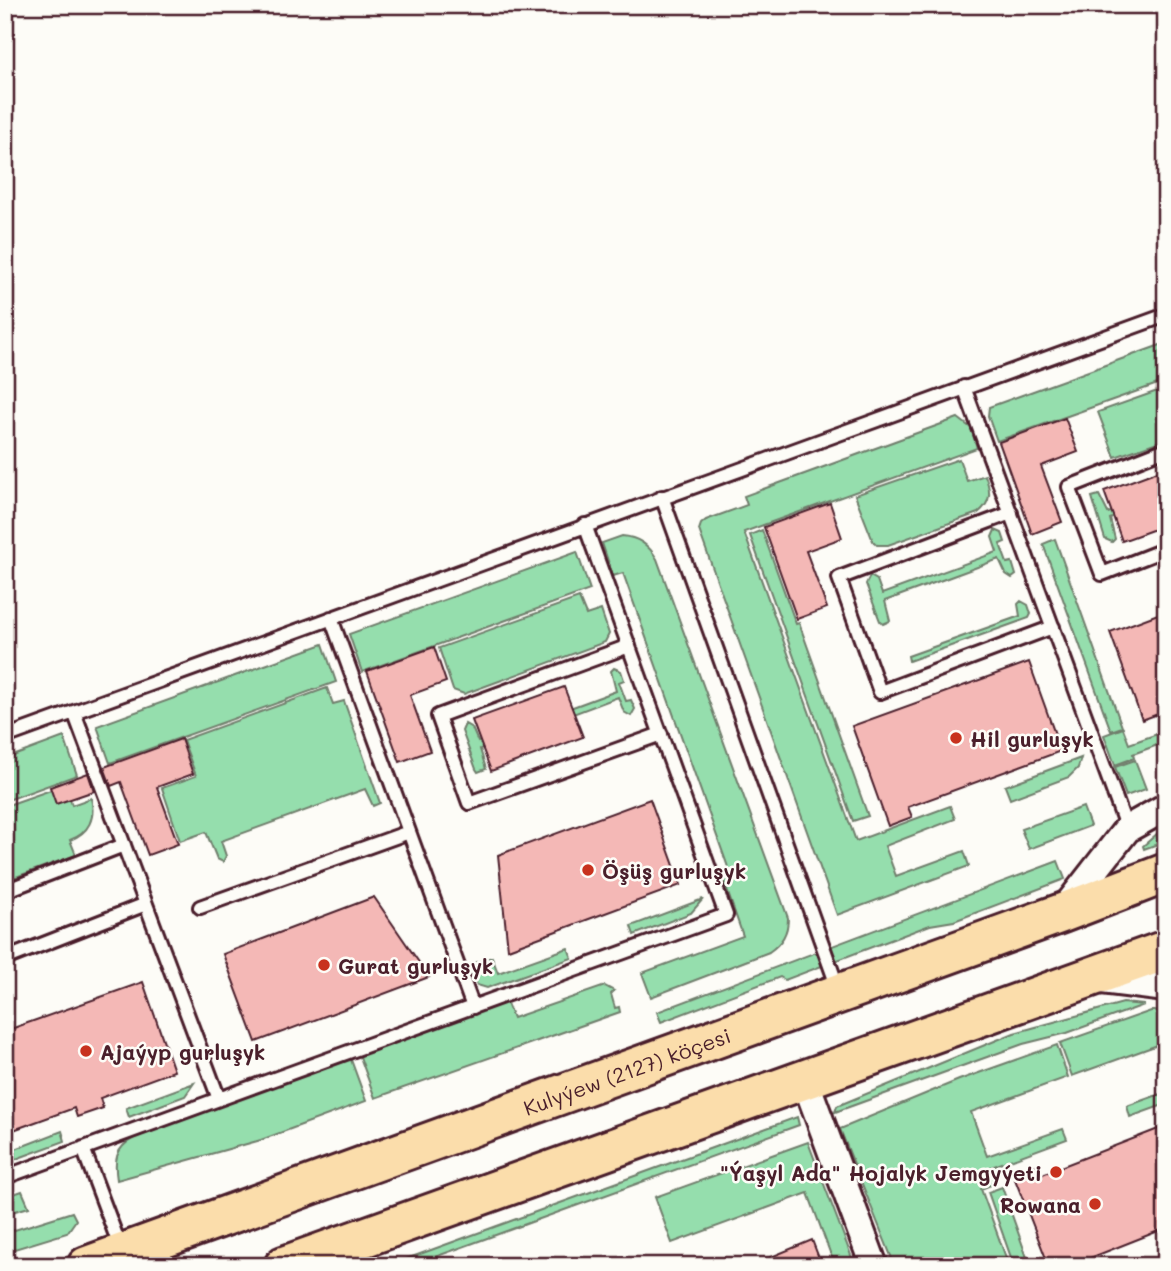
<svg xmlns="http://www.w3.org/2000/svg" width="1171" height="1271" viewBox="0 0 1171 1271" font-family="Mali,sans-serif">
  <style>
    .green { fill: #95dead; stroke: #707e6c; stroke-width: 2 }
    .building { fill: #f4b8b6; stroke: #4a1f2b; stroke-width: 2 }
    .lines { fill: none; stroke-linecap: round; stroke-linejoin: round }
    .service-casing { stroke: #4a1f2b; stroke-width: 18 }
    .minor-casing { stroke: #4a1f2b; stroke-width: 32 }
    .trunk-casing { stroke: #4a1f2b; stroke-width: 44 }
    .service { stroke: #fdfcf7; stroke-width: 12 }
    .minor { stroke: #fdfcf7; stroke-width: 26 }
    .trunk { stroke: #fbddab; stroke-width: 38 }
    .poi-dot { fill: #c8321e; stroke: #fdfcf7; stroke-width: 2.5 }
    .labels { text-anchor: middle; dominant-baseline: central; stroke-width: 5; stroke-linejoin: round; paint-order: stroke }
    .poi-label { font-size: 21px; font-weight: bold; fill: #4a1f2b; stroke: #fdfcf7; text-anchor: start }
    .street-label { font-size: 21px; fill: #4a1f2b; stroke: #fdfcf7 }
  </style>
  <rect width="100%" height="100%" fill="#fdfcf7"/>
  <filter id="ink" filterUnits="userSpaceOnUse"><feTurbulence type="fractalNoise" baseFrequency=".0143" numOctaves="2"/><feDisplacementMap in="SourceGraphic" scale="14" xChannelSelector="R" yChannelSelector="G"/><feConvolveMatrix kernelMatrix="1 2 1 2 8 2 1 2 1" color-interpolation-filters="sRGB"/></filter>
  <g filter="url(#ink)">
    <path class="green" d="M 1166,343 L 1166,381 L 997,441 L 988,416 L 989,407 Z
      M 1166,388 L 1166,439 L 1115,457 L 1098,412 Z
      M 958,418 L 971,428 L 977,448 L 744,532 L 856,841 L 950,806 L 955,819 L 885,846 L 896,876 L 964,851 L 969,866 L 837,915 L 699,530 L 701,524 L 706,520 L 747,505 L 744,496 Z
      M 959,459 L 967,481 L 985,475 C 991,491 992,502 978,513 L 888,545 L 877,545 L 873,541 L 855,495 Z
      M 1166,492 L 1166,499 L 1110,519 L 1115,539 L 1112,542 L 1105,539 L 1092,497 L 1099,495 L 1108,513 Z
      M 762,530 L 796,624 L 799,623 L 868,816 L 853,821 L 750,535 Z
      M 995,530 L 1002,533 L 1005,542 L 1000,544 L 1007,563 L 1012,562 L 1016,575 L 1012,578 L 1006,574 L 999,559 L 885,601 L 890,621 L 883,624 L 880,621 L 866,584 L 870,576 L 877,580 L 882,594 L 997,552 L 992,537 Z
      M 622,536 C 638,537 649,545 657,559 L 788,918 C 788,933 782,943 769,952 L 651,997 L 642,973 L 743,936 L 721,873 L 729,870 L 623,573 L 613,576 L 602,543 Z
      M 1055,539 L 1122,727 L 1111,731 L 1043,544 Z
      M 577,552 L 590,590 L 362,672 L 349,634 Z
      M 579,598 L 586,615 L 601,610 L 609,634 L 605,642 L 464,694 L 453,690 L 439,648 Z
      M 1021,601 L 1028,605 L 1031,614 L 1029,618 L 909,661 L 908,656 L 1020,616 L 1018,604 Z
      M 323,644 L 336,682 L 110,763 L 97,726 Z
      M 614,668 L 621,671 L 624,680 L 619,682 L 626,701 L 631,700 L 635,709 L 631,716 L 624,712 L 618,697 L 480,749 L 486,769 L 478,772 L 476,769 L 462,731 L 465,724 L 472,728 L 478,742 L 616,691 L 611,671 Z
      M 327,688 L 333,704 L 344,701 L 380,803 L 373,806 L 365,789 L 221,841 L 226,856 L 223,862 L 217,859 L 206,832 L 180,841 L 162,788 L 196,776 L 183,740 Z
      M 1123,728 L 1129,744 L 1166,731 L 1166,742 L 1133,754 L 1134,758 L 1115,765 L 1104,735 Z
      M 64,737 L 77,775 L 5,801 L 5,759 Z
      M 1081,758 L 1078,768 L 1069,777 L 1010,799 L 1005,786 Z
      M 1135,760 L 1146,789 L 1126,796 L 1115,767 Z
      M 65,785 L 72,805 L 91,798 C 96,818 89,833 70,840 L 76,855 L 5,881 L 5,806 Z
      M 1083,807 L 1090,826 L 1029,849 L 1021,829 Z
      M 1166,826 L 1166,841 L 1144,849 L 1143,846 Z
      M 1058,861 L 1065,879 L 954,921 L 930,925 L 785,980 L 780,977 L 661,1022 L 657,1012 Z
      M 703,899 L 691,913 L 634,935 L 631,926 Z
      M 568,948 L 572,958 L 487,988 L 477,985 L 469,965 L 492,957 L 498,973 Z
      M 605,986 L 614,991 L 611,994 L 615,1008 L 619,1007 L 620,1012 L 375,1098 L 359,1054 L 506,1001 L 513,1018 Z
      M 1123,1003 L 1144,1005 L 1067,1033 L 1023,1044 L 835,1112 L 837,1106 L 1014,1033 Z
      M 1151,1011 L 1166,1011 L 1166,1042 L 1072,1076 L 1060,1043 Z
      M 1057,1045 L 1068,1077 L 971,1112 L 987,1156 L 1063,1129 L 1067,1139 L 991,1167 L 996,1183 L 981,1189 L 1009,1266 L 895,1266 L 840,1129 L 959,1080 Z
      M 350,1057 L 366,1101 L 261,1140 L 117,1180 C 114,1161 115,1148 134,1138 Z
      M 194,1083 L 185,1096 L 129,1117 L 126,1108 Z
      M 1166,1092 L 1166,1104 L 1130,1117 L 1127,1106 Z
      M 797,1117 L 799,1125 L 410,1266 L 387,1266 Z
      M 62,1131 L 65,1141 L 5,1163 L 5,1153 Z
      M 808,1142 L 855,1266 L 835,1266 L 808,1193 L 672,1243 L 655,1197 Z
      M 1002,1187 L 1030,1266 L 1014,1266 L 988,1192 Z
      M 22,1191 L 29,1207 L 5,1214 L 5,1197 Z
      M 72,1212 L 76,1220 L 67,1233 L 5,1252 L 5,1233 Z"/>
    <path class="building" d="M 1065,418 L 1078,452 L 1041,466 L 1062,522 L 1032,534 L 999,442 Z
      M 1166,468 L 1166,525 L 1122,541 L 1104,491 Z
      M 830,503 L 842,538 L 806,551 L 827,608 L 797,619 L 764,527 Z
      M 1166,611 L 1166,711 L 1142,720 L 1110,632 Z
      M 434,647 L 446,682 L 410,695 L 430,751 L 400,762 L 367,671 Z
      M 1029,662 L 1061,751 L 908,807 L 912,817 L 888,826 L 852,726 Z
      M 564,687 L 583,737 L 491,771 L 472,720 Z
      M 181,739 L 193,774 L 157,787 L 178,844 L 148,855 L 121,782 L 111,786 L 104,767 Z
      M 88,773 L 94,791 L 56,804 L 50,787 Z
      M 650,799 L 681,885 L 508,949 L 498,855 Z
      M 374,897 L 429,977 L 256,1042 L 223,954 Z
      M 143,982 L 174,1071 L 100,1098 L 103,1108 L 77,1117 L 74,1108 L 5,1133 L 5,1031 Z
      M 1166,1126 L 1166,1228 L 1070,1266 L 1049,1266 L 1013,1174 L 1036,1165 L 1040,1175 Z
      M 812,1240 L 822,1266 L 752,1266 L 752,1265 Z"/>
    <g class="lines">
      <defs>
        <path id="service" d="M 964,387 L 1127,829
          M 1166,449 L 1069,487 L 1102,574 L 1166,549
          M 662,497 L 839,991
          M 1011,513 L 839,578 L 880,692 L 1053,627
          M 331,618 L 473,1007
          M 629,646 L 438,716 L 469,803 L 661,734
          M 5,737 L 1166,315
          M 5,891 L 124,845
          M 200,907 L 409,832
          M 5,959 L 146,904
          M 219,1099 L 726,915 L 585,525
          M 83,1148 L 121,1249
          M 5,1177 L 219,1099 L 74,712"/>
        <path id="minor" d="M 1063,911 L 1127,829 L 1166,807
          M 1094,979 L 1166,988
          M 805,1080 L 874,1266"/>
        <g id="trunk">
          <path id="s1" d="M 87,1266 L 1062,913 L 1166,873"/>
          <path d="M 284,1266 L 1166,950"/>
        </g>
      </defs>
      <use href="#service" class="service-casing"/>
      <use href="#minor" class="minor-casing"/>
      <use href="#trunk" class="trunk-casing"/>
      <use href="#service" class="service"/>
      <use href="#minor" class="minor"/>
      <use href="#trunk" class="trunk"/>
    </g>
  </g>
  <g class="poi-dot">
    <circle cx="956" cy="738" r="7"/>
    <circle cx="588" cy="870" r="7"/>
    <circle cx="324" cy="965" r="7"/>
    <circle cx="86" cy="1051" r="7"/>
    <circle cx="1056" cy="1172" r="7"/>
    <circle cx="1095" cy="1204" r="7"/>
  </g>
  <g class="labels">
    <g class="poi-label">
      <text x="970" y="738">Hil gurluşyk</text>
      <text x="602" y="870">Öşüş gurluşyk</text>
      <text x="338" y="965">Gurat gurluşyk</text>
      <text x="100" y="1051">Ajaýyp gurluşyk</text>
      <text x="1042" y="1172" text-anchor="end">"Ýaşyl Ada" Hojalyk Jemgyýeti</text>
      <text x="1081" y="1204" text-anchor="end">Rowana</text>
    </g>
    <g class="street-label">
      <text stroke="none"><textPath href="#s1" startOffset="574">Kulyýew (2127) köçesi</textPath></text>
    </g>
  </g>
  <rect width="1171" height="1271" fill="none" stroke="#fdfcf7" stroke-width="28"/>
  <rect x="14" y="14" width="1143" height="1243" fill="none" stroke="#4a1f2b" stroke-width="2.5" filter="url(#ink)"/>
</svg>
